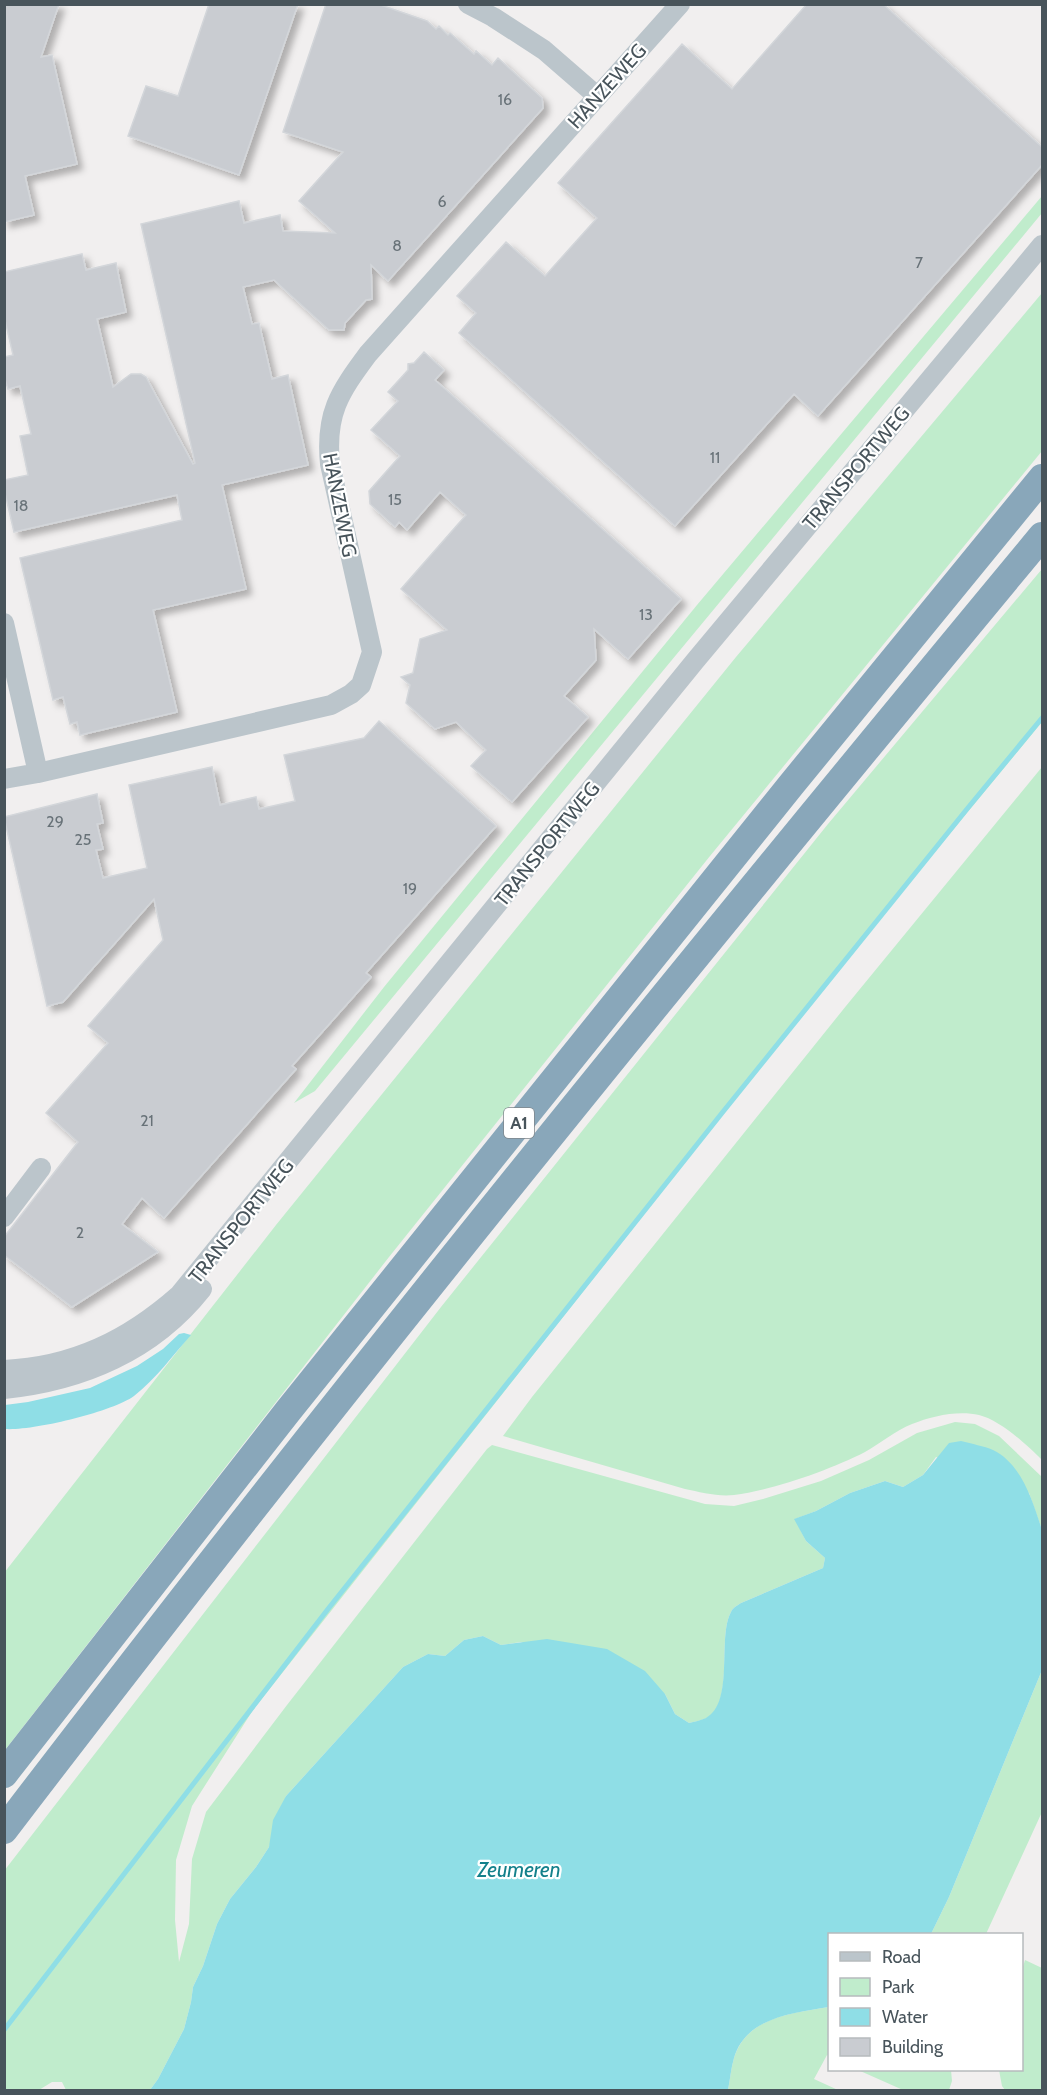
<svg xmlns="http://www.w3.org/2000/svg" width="1047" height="2095" viewBox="0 0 1047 2095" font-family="Cabin,sans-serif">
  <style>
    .green { fill: #c0eccc }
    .water { fill: #8fdee6 }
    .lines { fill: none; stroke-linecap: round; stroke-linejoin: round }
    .stream { stroke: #8fdee6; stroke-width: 5 }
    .building { fill: #c9ccd1; stroke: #d3d6da; stroke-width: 1.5; filter: url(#shadow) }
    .minor { stroke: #bbc5cb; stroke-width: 20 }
    .highway { stroke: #89a7ba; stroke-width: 28 }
    .labels { text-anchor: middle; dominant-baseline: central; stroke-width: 4.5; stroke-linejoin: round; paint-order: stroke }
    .number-label { font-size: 16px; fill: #687278 }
    .shield { fill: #fff; stroke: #7f878c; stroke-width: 1.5 }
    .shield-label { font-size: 18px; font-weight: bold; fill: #48545b }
    .street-label { font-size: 20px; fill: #48545b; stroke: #fff }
    .water-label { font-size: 21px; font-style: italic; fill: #14808b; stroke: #fff }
  </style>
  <defs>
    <filter id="shadow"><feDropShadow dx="5.5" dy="5.5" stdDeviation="3" flood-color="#0004"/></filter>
  </defs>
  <rect width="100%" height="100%" fill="#f1efef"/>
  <path class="green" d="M 1042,196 L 1042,213 L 315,1091 L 294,1103 L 384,987 L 697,605 Z
    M 1042,293 L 1042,451 L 710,856 L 389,1257 L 5,1750 L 4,1573 L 276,1225 L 736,657 Z
    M 1042,569 L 1042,722 L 824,986 L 253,1710 L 192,1806 L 176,1860 L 175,1920 L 179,1962 L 189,1924 L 192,1859 L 206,1812 L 287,1705 L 487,1449 L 492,1445 L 705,1504 L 734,1506 L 763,1499 L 821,1481 L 869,1460 L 917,1433 L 955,1422 L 975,1424 L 999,1436 L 1042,1477 L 1042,1530 L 1029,1493 L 936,1457 L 923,1475 L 903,1487 L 885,1481 L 850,1493 L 816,1511 L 795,1519 L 806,1541 L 825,1558 L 823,1568 L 741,1603 C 738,1605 732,1608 731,1612 C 717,1637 735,1702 707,1718 C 702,1720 694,1722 689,1723 L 675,1714 L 665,1694 L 521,1642 L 501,1645 L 483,1636 L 464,1640 L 445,1656 L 428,1654 L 403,1667 L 286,1796 L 269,1847 L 256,1867 L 230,1899 L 217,1924 L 203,1966 L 193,1987 L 191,2002 L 184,2029 L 158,2079 L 150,2090 L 66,2090 L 62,2082 L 52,2082 L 39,2090 L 5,2090 L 4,1871 L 441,1307 L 828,824 Z
    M 1042,767 L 1042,1460 C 1027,1445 1000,1420 979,1415 C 958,1410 932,1416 912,1424 C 895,1431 881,1443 865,1452 C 830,1470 773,1490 734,1495 C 718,1497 700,1492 685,1489 L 503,1436 L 532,1397 L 846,1006 Z
    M 1042,1670 L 1042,1812 L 986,1934 L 931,1934 L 949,1897 Z
    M 1025,1960 L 1042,1968 L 1042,2090 L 1005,2090 L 1002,2086 L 999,2070 L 1022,2070 L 1022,1970 Z
    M 829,2007 L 829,2056 L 827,2055 L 814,2079 L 838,2090 L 728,2090 C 730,2080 731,2068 734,2058 C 747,2016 794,2013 829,2007 Z
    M 858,2070 L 951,2070 L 952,2081 L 949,2090 L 903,2090 Z"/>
  <path class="water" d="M 184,1333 L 191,1335 C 173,1355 156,1379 134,1396 C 112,1412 32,1431 5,1429 L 5,1405 L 28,1402 L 90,1388 L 137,1366 L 163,1349 L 179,1334 Z
    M 961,1441 C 972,1444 984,1446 993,1450 C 1022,1464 1033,1502 1042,1530 L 1042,1670 L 949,1897 L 931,1934 L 830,1934 L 829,2007 C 794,2013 746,2017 734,2058 C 731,2068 730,2080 728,2090 L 150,2090 L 158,2079 L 184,2029 L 191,2002 L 193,1987 L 203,1966 L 217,1924 L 230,1899 L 256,1867 L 269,1847 L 273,1820 L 286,1796 L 403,1667 L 428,1654 L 445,1656 L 464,1640 L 483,1636 L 501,1645 L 547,1639 L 607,1649 L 645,1671 L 665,1694 L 675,1714 L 689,1723 C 694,1722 701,1720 706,1718 C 735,1702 717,1637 731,1612 C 732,1608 738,1605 741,1603 L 823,1568 L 825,1558 L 806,1541 L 794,1519 L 816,1511 L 850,1493 L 885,1481 L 903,1487 L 923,1475 L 949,1443 Z"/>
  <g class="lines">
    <path class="stream" d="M 4,2030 L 328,1609 L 722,1113 L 967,809 L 1042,718"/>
  </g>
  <path class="building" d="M 4,4 L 59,4 L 41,57 L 52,55 L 77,164 L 25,176 L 34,215 L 4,222 Z
    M 209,4 L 298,4 L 239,175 L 128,136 L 146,86 L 178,96 Z
    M 326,4 L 378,4 L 427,21 L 436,29 L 439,26 L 448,35 L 450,33 L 474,54 L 476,51 L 492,65 L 498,58 L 542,98 L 543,108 L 388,281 L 371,265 L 372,299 L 366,300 L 345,323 L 344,330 L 329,330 L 274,280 L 243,287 L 252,324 L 259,323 L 272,379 L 288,375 L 308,465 L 222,485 L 246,589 L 153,610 L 177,712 L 80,735 L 77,722 L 70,724 L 63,697 L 53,700 L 20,558 L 182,520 L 177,495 L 14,532 L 4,489 L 4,480 L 28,475 L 20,436 L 31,434 L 20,386 L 8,389 L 4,376 L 4,357 L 13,355 L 4,316 L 4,272 L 82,254 L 86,270 L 116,263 L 126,312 L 97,319 L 113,387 L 131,374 L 141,374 L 146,377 L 193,464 L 195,463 L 141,224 L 239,201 L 244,223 L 280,215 L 283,231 L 335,233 L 299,201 L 343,152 L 283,132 Z
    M 807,4 L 883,4 L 1042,147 L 1042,165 L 818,416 L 794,394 L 675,526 L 459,333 L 476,313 L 457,296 L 506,242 L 545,276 L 597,218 L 558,183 L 682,44 L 732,89 Z
    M 424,352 L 444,370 L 435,380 L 681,599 L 628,659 L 594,629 L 596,660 L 564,696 L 588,717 L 512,802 L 471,766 L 486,750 L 456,722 L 435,729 L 406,703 L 410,685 L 401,677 L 413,673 L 420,639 L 447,630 L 401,589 L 466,515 L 440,492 L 407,530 L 399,522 L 395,527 L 370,504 L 369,491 L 400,456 L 371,430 L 398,401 L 388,392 L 408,370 L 408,364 L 414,363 Z
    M 379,721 L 496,826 L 366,973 L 371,977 L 292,1066 L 296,1069 L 164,1218 L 142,1198 L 122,1224 L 158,1252 L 72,1307 L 4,1255 L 4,1237 L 78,1142 L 46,1113 L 108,1043 L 88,1026 L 163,940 L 154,899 L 63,1002 L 47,1006 L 4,817 L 97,794 L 103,823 L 97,824 L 103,849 L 96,850 L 103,878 L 147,868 L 129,785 L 212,767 L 220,805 L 256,797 L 259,809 L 295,801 L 284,755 L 364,738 Z"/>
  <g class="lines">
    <path class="minor" d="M 468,4 L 493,17 L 544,50 L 597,96
      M 4,623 L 38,773
      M 4,779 L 38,773 L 331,705 L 351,694 L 361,685 L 372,652 L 330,464 C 325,414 339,393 368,354 L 680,4
      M 4,1217 L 41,1168
      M 4,1370 C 73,1367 128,1340 179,1295 L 695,661 L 1042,245
      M 4,1389 C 82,1381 153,1351 202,1289"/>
    <path class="highway" d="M 4,1774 L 288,1411 L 791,785 L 1042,478
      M 4,1830 C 340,1390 689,962 1042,536"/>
  </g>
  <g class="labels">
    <g class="number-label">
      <text x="505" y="99">16</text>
      <text x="442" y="201">6</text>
      <text x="397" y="245">8</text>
      <text x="919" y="262">7</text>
      <text x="715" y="457">11</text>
      <text x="395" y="499">15</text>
      <text x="21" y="505">18</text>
      <text x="646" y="614">13</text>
      <text x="55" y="821">29</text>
      <text x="83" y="839">25</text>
      <text x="410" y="888">19</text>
      <text x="147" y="1120">21</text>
      <text x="80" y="1232">2</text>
    </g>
    <rect class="shield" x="504" y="1108" width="30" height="30" rx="4.5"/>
    <g class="shield-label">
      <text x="519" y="1123">A1</text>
    </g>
    <g class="street-label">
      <text transform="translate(607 86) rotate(-48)">HANZEWEG</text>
      <text transform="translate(856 468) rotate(-50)">TRANSPORTWEG</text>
      <text transform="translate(340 505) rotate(79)">HANZEWEG</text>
      <text transform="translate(547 844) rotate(-51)">TRANSPORTWEG</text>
      <text transform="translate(241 1221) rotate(-51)">TRANSPORTWEG</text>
    </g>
    <g class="water-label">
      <text x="519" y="1869">Zeumeren</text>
    </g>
  </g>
  <rect width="1047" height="2095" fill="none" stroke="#48545b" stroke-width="12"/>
  <rect x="828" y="1933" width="195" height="138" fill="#ffffff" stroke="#b6bbbd" stroke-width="1.5"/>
  <rect x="840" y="1952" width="30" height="9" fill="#bbc5cb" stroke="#b6bbbd" stroke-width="1.5"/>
  <text x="882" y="1963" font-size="18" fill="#48545b">Road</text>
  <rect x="840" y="1978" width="30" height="18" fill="#c0eccc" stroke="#b6bbbd" stroke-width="1.5"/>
  <text x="882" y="1993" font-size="18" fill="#48545b">Park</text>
  <rect x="840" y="2008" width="30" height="18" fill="#8fdee6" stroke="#b6bbbd" stroke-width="1.5"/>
  <text x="882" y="2023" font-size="18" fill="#48545b">Water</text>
  <rect x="840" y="2038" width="30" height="18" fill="#c9ccd1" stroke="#b6bbbd" stroke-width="1.5"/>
  <text x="882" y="2053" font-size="18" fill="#48545b">Building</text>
</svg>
